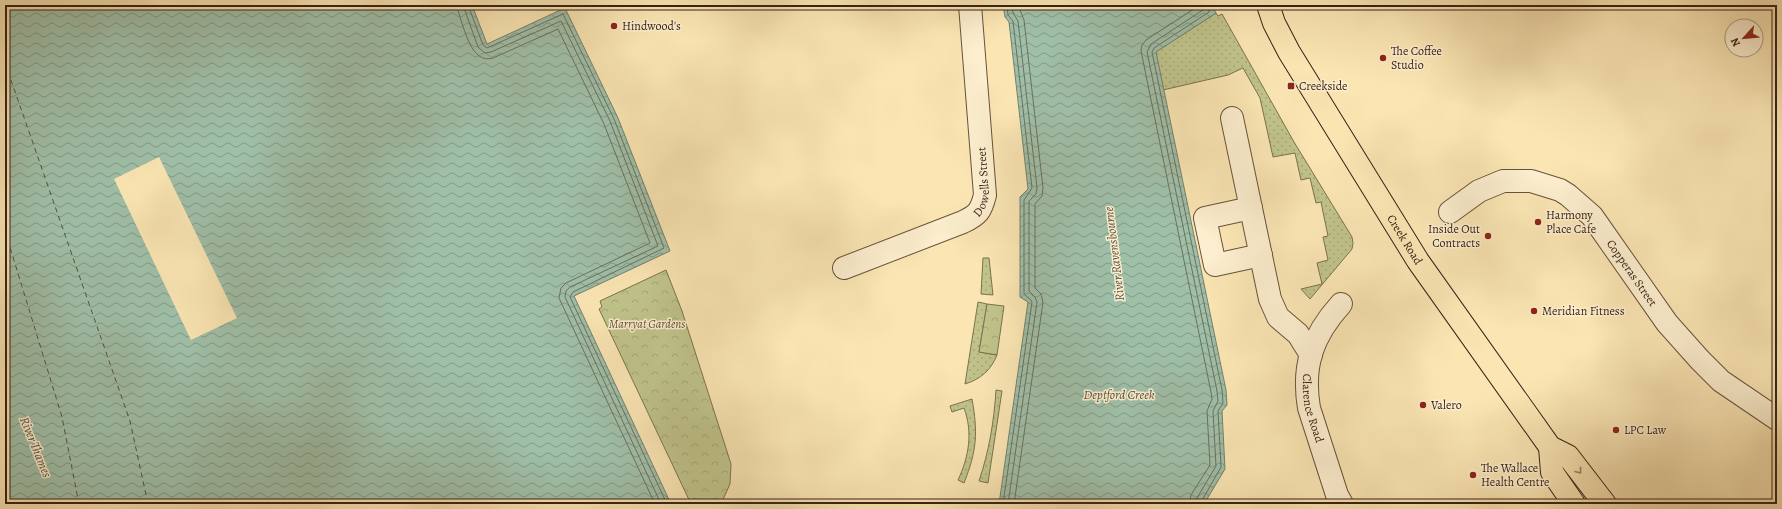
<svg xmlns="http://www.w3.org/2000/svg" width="1782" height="509" viewBox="0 0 1782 509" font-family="Alegreya,serif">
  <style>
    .grass { fill: url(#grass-dots); stroke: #7c7250 }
    .park { fill: url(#park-crowns); stroke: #7c7250 }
    .water { fill: url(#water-waves); stroke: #75806e }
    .pier { fill: #fae5b3 }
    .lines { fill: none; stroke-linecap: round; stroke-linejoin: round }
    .shore { stroke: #6b705f; stroke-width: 1 }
    .ferry { stroke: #565042; stroke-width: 1; stroke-dasharray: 5 4; stroke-linecap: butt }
    .minor-casing { stroke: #68523d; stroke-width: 24 }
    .major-casing { stroke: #372116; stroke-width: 24 }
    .minor { stroke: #fceece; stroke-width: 22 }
    .major { stroke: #fae5b3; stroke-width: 22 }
    .oneway { stroke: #988364 }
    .poi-dot { fill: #8f2418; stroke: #fceece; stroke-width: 1.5 }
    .labels { text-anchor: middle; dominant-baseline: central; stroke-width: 3; stroke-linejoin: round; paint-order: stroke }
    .poi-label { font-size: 12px; fill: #372116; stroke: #fceece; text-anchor: start }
    .street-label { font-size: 12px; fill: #372116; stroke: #fceece }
    .park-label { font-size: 12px; font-style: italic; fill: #605239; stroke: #fceece }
    .water-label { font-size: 13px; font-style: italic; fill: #565042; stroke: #fceece }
  </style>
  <defs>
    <pattern id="grass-dots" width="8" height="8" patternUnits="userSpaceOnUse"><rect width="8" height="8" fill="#c0c48b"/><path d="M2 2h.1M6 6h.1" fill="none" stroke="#a6a877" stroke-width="1.8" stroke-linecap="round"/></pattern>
    <pattern id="park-crowns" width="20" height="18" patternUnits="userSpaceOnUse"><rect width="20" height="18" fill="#c0c48b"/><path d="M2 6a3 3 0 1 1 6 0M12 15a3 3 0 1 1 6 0" fill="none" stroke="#a6a877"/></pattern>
    <pattern id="water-waves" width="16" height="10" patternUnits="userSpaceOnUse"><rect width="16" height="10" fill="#9fbfa8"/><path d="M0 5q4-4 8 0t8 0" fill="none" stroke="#829b88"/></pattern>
  </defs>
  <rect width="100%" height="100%" fill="#fae5b3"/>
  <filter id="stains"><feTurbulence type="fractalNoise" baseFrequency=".005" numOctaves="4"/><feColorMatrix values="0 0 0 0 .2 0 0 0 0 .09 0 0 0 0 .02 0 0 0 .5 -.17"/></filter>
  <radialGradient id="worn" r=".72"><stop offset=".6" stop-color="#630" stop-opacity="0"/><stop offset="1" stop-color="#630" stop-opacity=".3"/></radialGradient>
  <path class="grass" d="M 1216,13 L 1218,16 L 1222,14 L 1294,142 L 1352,237 L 1353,243 L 1352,249 L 1310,299 L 1301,289 L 1322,284 L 1317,263 L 1328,260 L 1323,237 L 1328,236 L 1321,202 L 1316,203 L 1310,178 L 1301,180 L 1295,153 L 1273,157 L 1260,98 L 1243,68 L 1228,75 L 1163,90 L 1155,52 Z
    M 983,258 L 989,258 L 993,295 L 981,294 Z
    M 978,302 L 987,304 L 979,352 L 997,355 C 991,370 981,379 965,384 Z
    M 996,390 L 1002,391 L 988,483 L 979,481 C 989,451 994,422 996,390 Z
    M 972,399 C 978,433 977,450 964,483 L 958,480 C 969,457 973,432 964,408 L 952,412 L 950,406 Z"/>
  <path class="park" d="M 666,270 L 682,311 L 731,464 L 730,484 L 721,504 L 691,504 L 599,309 L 602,307 L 600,301 Z
    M 987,304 L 1004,306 L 997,355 L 979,352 Z"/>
  <path class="water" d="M 5,5 L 472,5 L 487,44 L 565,8 L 618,118 L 670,251 L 574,296 L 671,504 L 5,504 Z
    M 1003,5 L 1212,5 L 1216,13 L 1156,52 L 1226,390 L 1227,405 L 1222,411 L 1225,469 L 1204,504 L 999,504 L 1028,302 L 1020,297 L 1020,197 L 1028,189 L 1009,22 L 1005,17 Z"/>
  <path class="pier" d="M 159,157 L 237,318 L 191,340 L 114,179 Z"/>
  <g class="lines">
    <path class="shore" d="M 457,5 L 458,11 C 464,27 471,65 493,58 L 558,29 L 604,124 L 650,243 L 566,283 L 561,288 L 559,298 L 655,504
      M 463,5 L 478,47 L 485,53 L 491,52 L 561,21 L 610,121 L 658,246 L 570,287 L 566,291 L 565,297 L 661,504
      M 468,5 L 483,45 L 487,48 L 563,14 L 614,119 L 664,248 L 573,292 L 570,297 L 667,504
      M 1003,504 L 1032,302 L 1030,299 L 1024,294 L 1024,200 L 1032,188 L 1013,21 L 1008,15 L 1007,5
      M 1008,504 L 1037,302 L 1035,297 L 1029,291 L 1029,201 L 1036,194 L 1037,188 L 1018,21 L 1013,13 L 1012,5
      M 1014,504 L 1043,302 L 1041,294 L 1035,288 L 1035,204 L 1042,196 L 1043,188 L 1024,20 L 1018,5
      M 1189,504 L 1191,495 L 1210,465 L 1207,411 L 1212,399 L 1211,392 L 1141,51 L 1142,45 L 1146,40 L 1197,7 L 1198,5
      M 1195,504 L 1197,498 L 1216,466 L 1213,411 L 1218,401 L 1217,391 L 1147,52 L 1151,44 L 1203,10 L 1204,5
      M 1200,504 L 1221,467 L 1218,411 L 1223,403 L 1222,390 L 1152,52 L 1154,48 L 1209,12 L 1209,5"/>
    <path class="ferry" d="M 5,63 L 130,421 L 148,504
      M 5,231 L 62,417 L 79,504
      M 5,472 L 10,504"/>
    <defs>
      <g id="minor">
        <path d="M 1232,118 L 1270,299 L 1278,317 L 1298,334 L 1311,355"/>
        <path d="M 1251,208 L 1205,218 L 1215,265 L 1261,255"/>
        <path id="s1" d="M 1450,212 L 1479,191 L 1503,181 L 1531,181 L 1560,190 L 1568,195 L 1592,216 L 1667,323 L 1700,360 L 1721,381 L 1777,419"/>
        <path id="s2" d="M 844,268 L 963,222 C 978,215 981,211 985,195 L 970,5"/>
        <path id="s3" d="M 1341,304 C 1312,336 1302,366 1309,408 L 1337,495 L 1342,504"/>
      </g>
      <g id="major">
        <path id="s4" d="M 1268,5 L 1274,23 L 1289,52 L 1418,261 L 1550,447 L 1568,456 L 1605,504"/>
        <path d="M 1550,447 L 1552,472 L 1574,504"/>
      </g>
    </defs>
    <use href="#minor" class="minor-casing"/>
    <use href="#major" class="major-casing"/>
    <use href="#minor" class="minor"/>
    <use href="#major" class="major"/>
  </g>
  <defs><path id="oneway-chevron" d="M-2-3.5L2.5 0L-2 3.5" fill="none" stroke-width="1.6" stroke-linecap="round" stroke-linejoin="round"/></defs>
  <use class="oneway" href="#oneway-chevron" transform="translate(1579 471) rotate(52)"/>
  <g class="poi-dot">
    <circle cx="614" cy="26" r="4"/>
    <circle cx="1383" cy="58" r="4"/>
    <rect x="1287" y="82" width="8" height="8" rx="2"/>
    <circle cx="1538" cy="222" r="4"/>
    <circle cx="1488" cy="236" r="4"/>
    <circle cx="1534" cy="311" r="4"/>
    <circle cx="1423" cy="405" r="4"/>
    <circle cx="1616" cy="430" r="4"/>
    <circle cx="1473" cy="475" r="4"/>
  </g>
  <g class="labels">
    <g class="poi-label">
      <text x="622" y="26">Hindwood's</text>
      <text x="1391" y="51">The Coffee<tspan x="1391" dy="14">Studio</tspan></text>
      <text x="1299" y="86">Creekside</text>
      <text x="1546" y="215">Harmony<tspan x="1546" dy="14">Place Cafe</tspan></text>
      <text x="1480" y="229" text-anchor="end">Inside Out<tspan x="1480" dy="14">Contracts</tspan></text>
      <text x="1542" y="311">Meridian Fitness</text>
      <text x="1431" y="405">Valero</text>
      <text x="1624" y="430">LPC Law</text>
      <text x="1481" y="468">The Wallace<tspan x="1481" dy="14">Health Centre</tspan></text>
    </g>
    <g class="street-label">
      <text stroke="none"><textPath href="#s2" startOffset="177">Dowells Street</textPath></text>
      <text stroke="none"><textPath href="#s4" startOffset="272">Creek Road</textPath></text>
      <text stroke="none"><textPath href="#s1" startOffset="231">Copperas Street</textPath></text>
      <text stroke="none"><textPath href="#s3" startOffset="114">Clarence Road</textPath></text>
    </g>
    <g class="park-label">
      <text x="647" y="324">Marryat Gardens</text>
    </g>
    <g class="water-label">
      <text transform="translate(1114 254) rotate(-97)">River Ravensbourne</text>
      <text x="1119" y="394">Deptford Creek</text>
      <text transform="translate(36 447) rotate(68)">River Thames</text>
    </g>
  </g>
  <rect width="1782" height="509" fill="none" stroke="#fae5b3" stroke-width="20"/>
  <rect x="6" y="6" width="1770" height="497" fill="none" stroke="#372116" stroke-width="2"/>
  <rect x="10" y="10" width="1762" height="489" fill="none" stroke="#372116"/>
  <g transform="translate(1744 38) rotate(243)"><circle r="19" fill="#fceece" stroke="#ad9c84"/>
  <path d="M0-3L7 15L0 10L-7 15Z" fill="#8f2418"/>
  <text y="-6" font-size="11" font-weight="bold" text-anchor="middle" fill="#372116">N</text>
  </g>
  <rect width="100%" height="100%" filter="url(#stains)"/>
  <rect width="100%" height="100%" fill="url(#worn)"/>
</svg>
